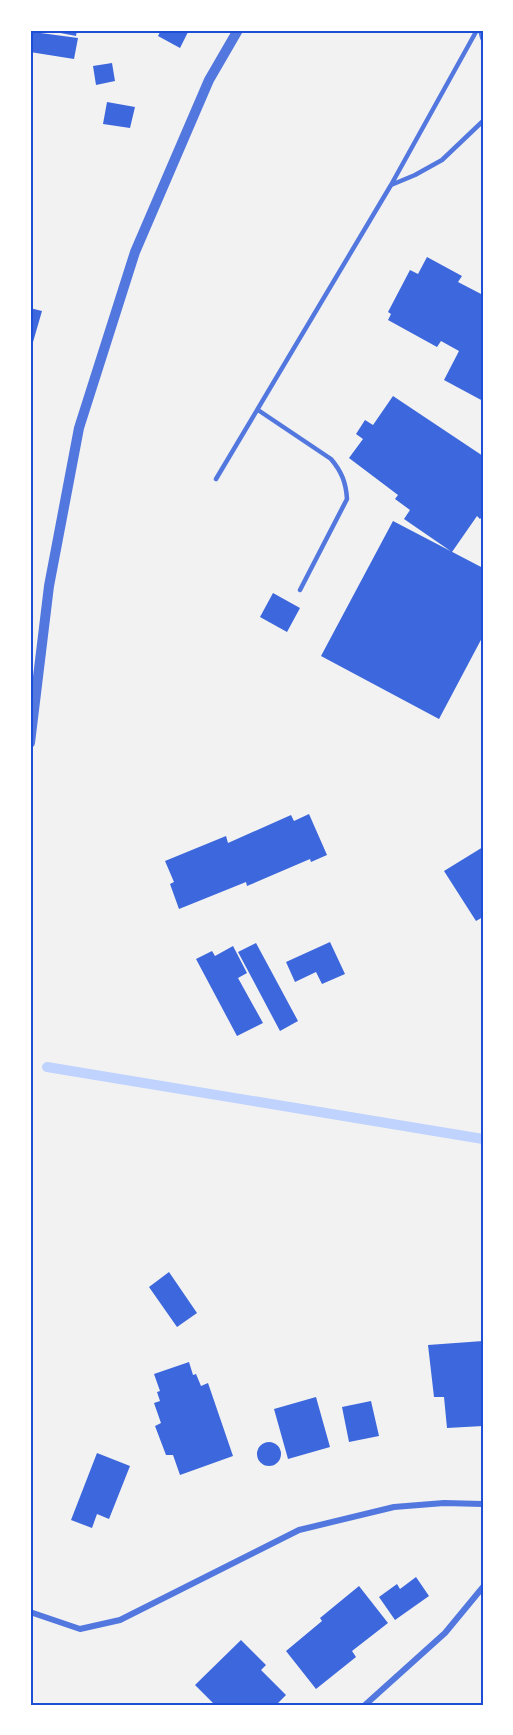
<svg xmlns="http://www.w3.org/2000/svg" width="513" height="1735" viewBox="0 0 513 1735" font-family="'Varela Round',sans-serif">
  <style>
    .lines { fill: none; stroke-linecap: round; stroke-linejoin: round }
    .stream { stroke: #bfd3fe; stroke-width: 10 }
    .building { fill: #3d67dc }
    .service { stroke: #5277de; stroke-width: 4.5 }
    .minor { stroke: #5277de; stroke-width: 6 }
    .tertiary { stroke: #5277de; stroke-width: 10 }
    .neatline { fill: none; stroke: #1d4ed8; stroke-width: 2 }
  </style>
  <rect width="100%" height="100%" fill="#f2f2f2"/>
  <g class="lines">
    <path class="stream" d="M 47,1067 L 483,1139"/>
  </g>
  <path class="building" d="M 45,30 L 77,30 L 76,36 Z
    M 161,30 L 189,30 L 180,48 L 158,36 Z
    M 33,32 L 78,38 L 74,59 L 30,52 Z
    M 112,63 L 115,81 L 96,85 L 93,66 Z
    M 107,102 L 135,107 L 130,128 L 103,124 Z
    M 427,257 L 462,276 L 458,282 L 483,295 L 483,401 L 444,380 L 459,351 L 441,341 L 437,347 L 388,320 L 391,314 L 388,312 L 410,270 L 418,274 Z
    M 30,308 L 42,311 L 31,349 L 30,349 Z
    M 393,396 L 483,456 L 483,516 L 480,519 L 477,516 L 452,552 L 404,519 L 410,510 L 395,499 L 398,495 L 349,458 L 363,439 L 356,434 L 365,420 L 373,425 Z
    M 393,521 L 483,568 L 483,636 L 439,719 L 321,656 Z
    M 273,593 L 300,608 L 287,632 L 260,617 Z
    M 309,814 L 327,855 L 311,862 L 310,859 L 247,886 L 246,882 L 179,909 L 170,884 L 174,882 L 165,861 L 226,836 L 228,843 L 291,815 L 294,821 Z
    M 483,847 L 483,917 L 476,921 L 444,871 Z
    M 330,942 L 345,974 L 322,984 L 316,972 L 295,982 L 286,962 Z
    M 256,943 L 298,1021 L 280,1031 L 238,952 Z
    M 233,946 L 247,973 L 238,978 L 263,1023 L 237,1036 L 196,959 L 212,951 L 215,956 Z
    M 169,1272 L 197,1313 L 177,1327 L 149,1287 Z
    M 483,1341 L 483,1426 L 447,1428 L 444,1397 L 434,1397 L 428,1345 Z
    M 189,1362 L 193,1375 L 196,1374 L 201,1386 L 208,1383 L 233,1456 L 180,1475 L 173,1455 L 166,1455 L 155,1426 L 161,1423 L 154,1403 L 160,1401 L 157,1392 L 160,1391 L 154,1374 Z
    M 316,1397 L 330,1447 L 288,1459 L 274,1409 Z
    M 371,1401 L 379,1436 L 349,1442 L 342,1407 Z
    M257 1454a12 12 0 1 1 24 0a12 12 0 1 1-24 0Z
    M 97,1453 L 130,1466 L 109,1519 L 97,1514 L 92,1528 L 71,1520 Z
    M 416,1577 L 429,1596 L 395,1620 L 379,1597 L 397,1584 L 400,1589 Z
    M 359,1586 L 388,1623 L 352,1651 L 356,1657 L 316,1689 L 286,1651 L 322,1621 L 320,1618 Z
    M 241,1640 L 266,1665 L 261,1670 L 286,1695 L 276,1705 L 215,1705 L 195,1685 Z"/>
  <g class="lines">
    <path class="service" d="M 391,185 L 415,175 L 442,160 L 483,121
      M 258,410 L 331,459 C 342,472 346,483 347,499 L 300,590
      M 216,479 L 391,185 L 477,30"/>
    <path class="minor" d="M 481,30 L 483,38
      M 30,1612 L 80,1629 L 120,1620 L 299,1530 L 394,1507 L 444,1503 L 483,1504
      M 365,1705 L 445,1633 L 483,1587"/>
    <path class="tertiary" d="M 30,743 L 49,586 L 79,428 L 135,252 L 209,80 L 238,30"/>
  </g>
  <rect width="513" height="1735" fill="none" stroke="#ffffff" stroke-width="63"/>
  <rect x="32" y="32" width="450" height="1672" class="neatline"/>
</svg>
